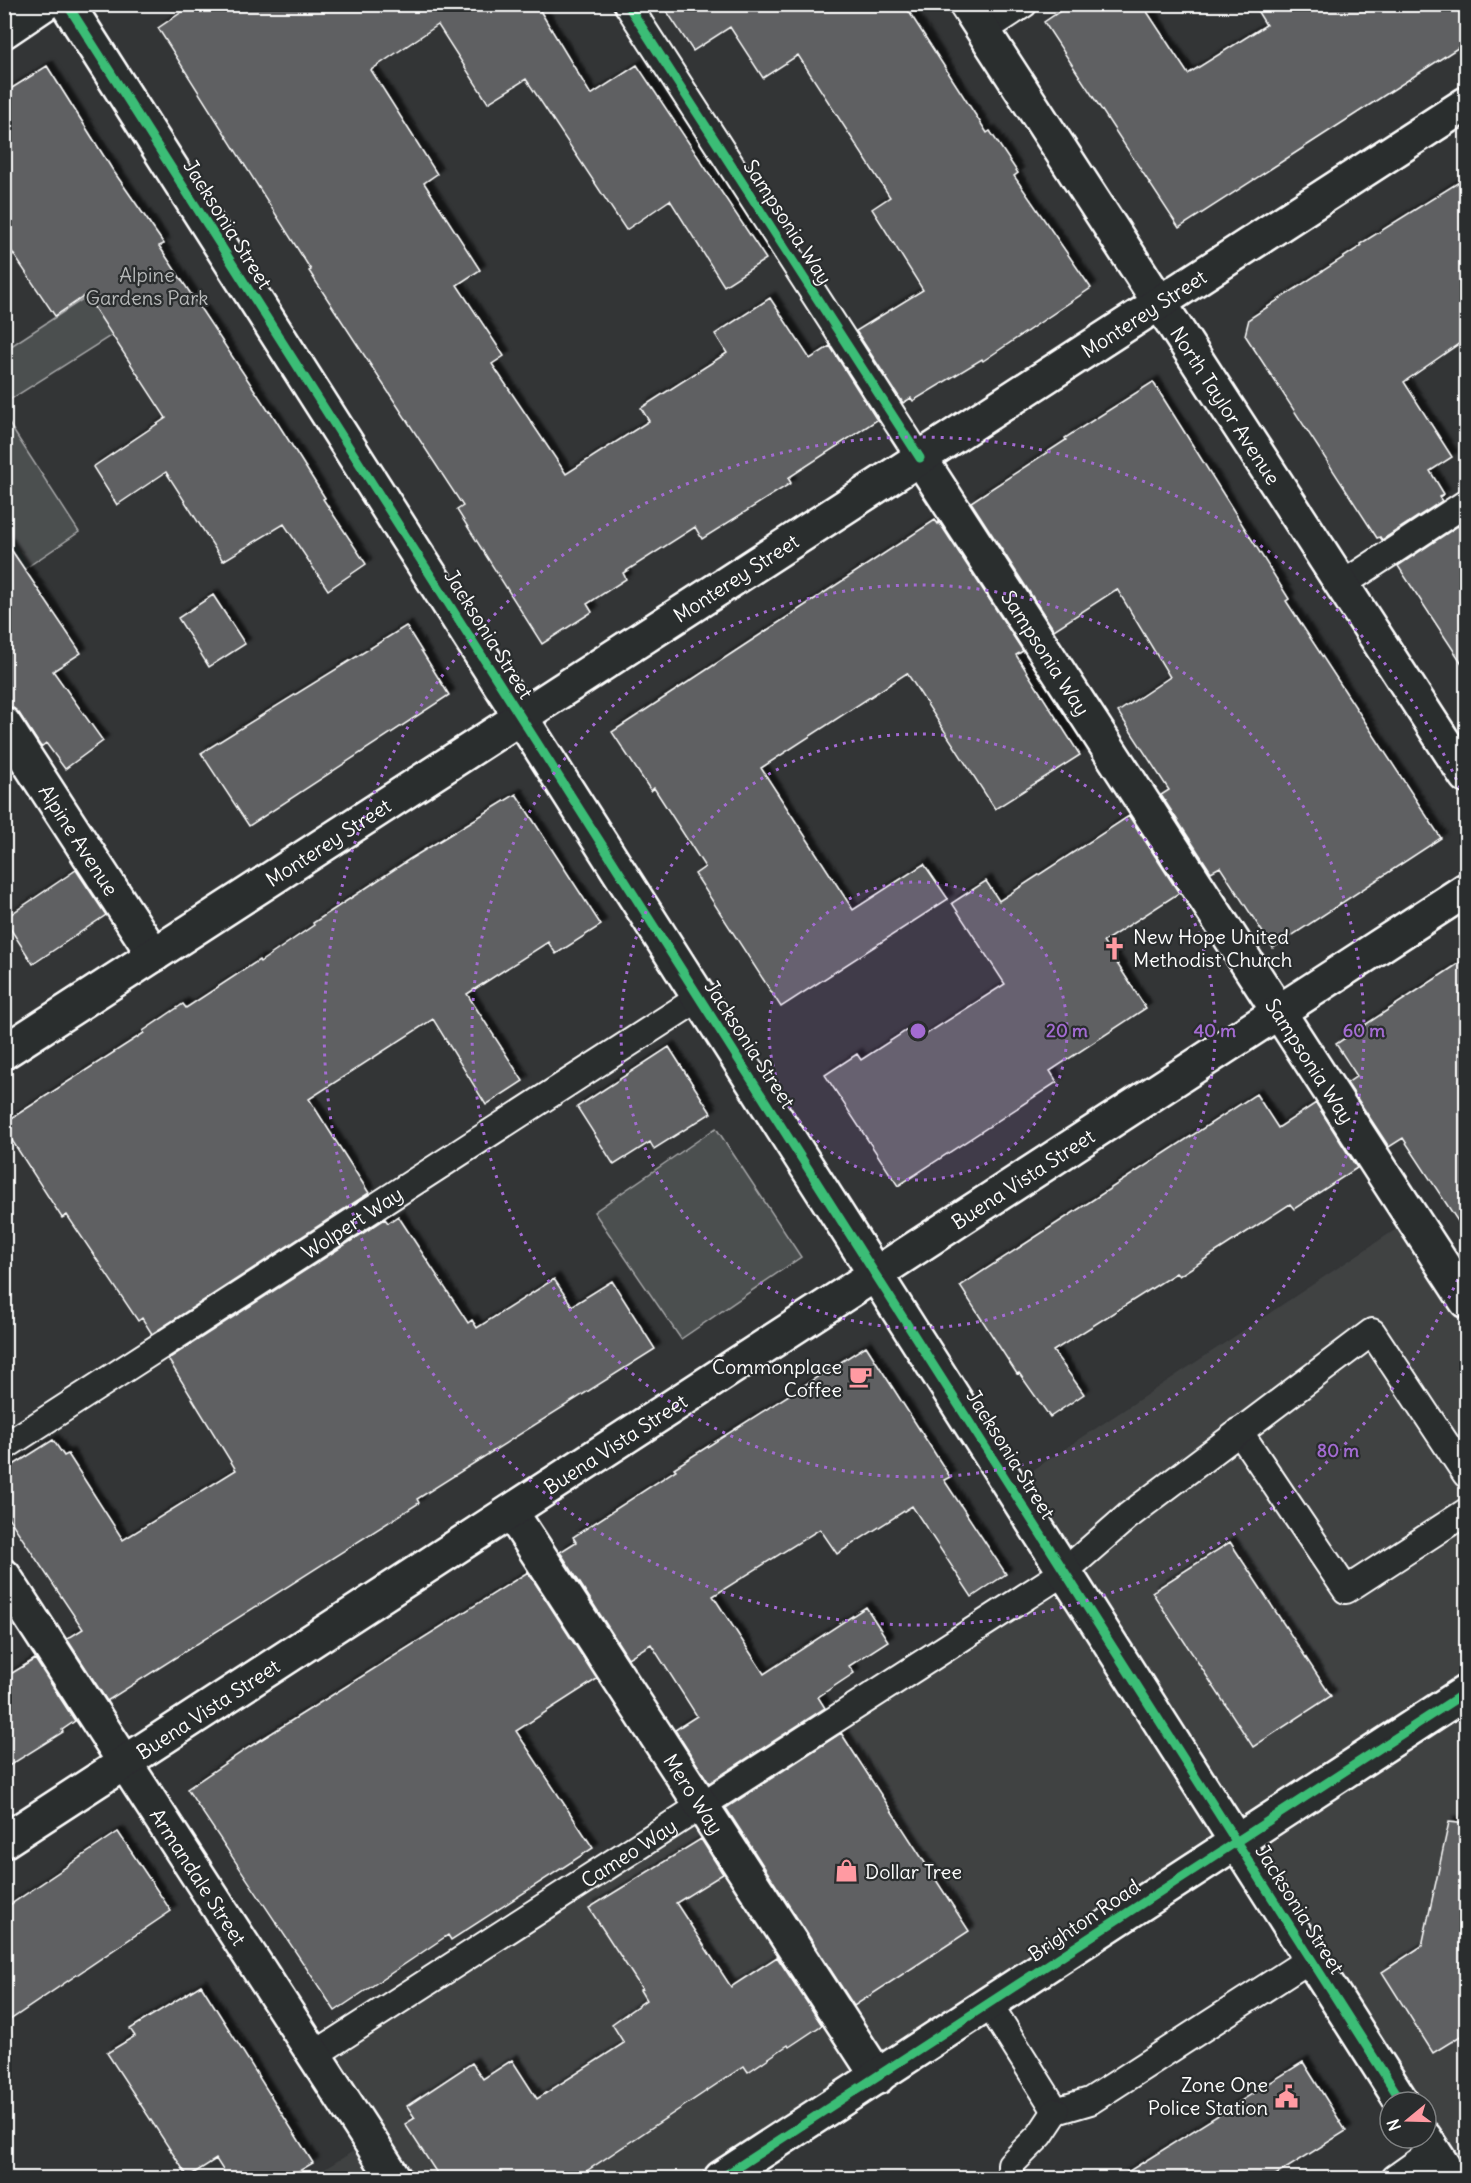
<svg xmlns="http://www.w3.org/2000/svg" width="1471" height="2183" viewBox="0 0 1471 2183" font-family="Delius,sans-serif">
  <style>
    .built { fill: #404243 }
    .green { fill: #4c4f50; stroke: #a6a7a8; stroke-width: 1.5 }
    .building { fill: #5f6162; stroke: #fff; stroke-width: 1.5; filter: url(#shadow) }
    .lines { fill: none; stroke-linecap: round; stroke-linejoin: round }
    .service-casing { stroke: #fff; stroke-width: 30 }
    .minor-casing { stroke: #fff; stroke-width: 38 }
    .tertiary-casing { stroke: #fff; stroke-width: 38 }
    .service { stroke: #2a2d2e; stroke-width: 26 }
    .minor { stroke: #2a2d2e; stroke-width: 33 }
    .tertiary { stroke: #2a2d2e; stroke-width: 33 }
    .cycleway-casing { stroke: #2a2d2e; stroke-width: 13 }
    .cycleway { stroke: #3abd76; stroke-width: 9 }
    .ring { fill: none; stroke: #a36bd2; stroke-width: 3; stroke-dasharray: 3 6 }
    .labels { text-anchor: middle; dominant-baseline: central; stroke-width: 4.5; stroke-linejoin: round; paint-order: stroke }
    .street-label { font-size: 20px; fill: #fff; stroke: #2a2d2e }
    .park-label { font-size: 20px; fill: #b7b9b9; stroke: #2a2d2e }
    .poi-label { font-size: 20px; fill: #fff; stroke: #2a2d2e; text-anchor: start }
    .centre { fill: #a36bd2; stroke: #2a2d2e; stroke-width: 3 }
    .ring-label { font-size: 18px; text-anchor: middle; font-weight: bold; fill: #a36bd2; stroke: #2a2d2e; stroke-width: 4.5; stroke-linejoin: round; paint-order: stroke }
  </style>
  <defs>
    <filter id="shadow"><feDropShadow dx="5.5" dy="-5.5" stdDeviation="1.5" flood-color="#0009"/></filter>
  </defs>
  <rect width="100%" height="100%" fill="#333536"/>
  <filter id="ink" filterUnits="userSpaceOnUse"><feTurbulence type="fractalNoise" baseFrequency=".0167" numOctaves="2"/><feDisplacementMap in="SourceGraphic" scale="12" xChannelSelector="R" yChannelSelector="G"/><feConvolveMatrix kernelMatrix="1 2 1 2 8 2 1 2 1" color-interpolation-filters="sRGB"/></filter>
  <g filter="url(#ink)">
    <path class="built" d="M 1413,1218 L 1466,1301 L 1466,2178 L 1426,2138 L 1426,2102 L 1402,2102 L 1235,1841 L 721,2178 L 310,2178 L 370,2141 L 314,2055 L 1064,1572 L 1009,1486 Z"/>
    <path class="green" d="M 161,248 L 186,288 L 5,403 L 5,350 Z
      M 4,416 L 79,532 L 5,582 L 4,582 Z
      M 716,1128 L 801,1257 L 681,1339 L 594,1212 Z"/>
    <path class="building" d="M 194,4 L 536,4 L 591,95 L 637,65 L 766,259 L 724,286 L 670,200 L 626,230 L 526,79 L 488,103 L 438,25 L 371,70 L 437,174 L 424,183 L 480,270 L 457,285 L 504,356 L 492,364 L 566,474 L 649,421 L 641,408 L 727,353 L 715,334 L 770,298 L 810,359 L 830,346 L 877,420 L 788,478 L 791,483 L 702,539 L 695,527 L 623,573 L 626,579 L 587,604 L 592,612 L 542,644 L 457,510 L 463,506 L 309,271 L 311,270 L 158,28 Z
      M 662,4 L 904,4 L 987,133 L 990,131 L 1018,173 L 1014,176 L 1091,288 L 983,361 L 982,359 L 913,401 L 911,398 L 903,403 L 856,331 L 923,290 L 872,209 L 890,197 L 798,55 L 763,78 L 730,27 L 693,51 Z
      M 1071,4 L 1142,4 L 1188,74 L 1266,25 L 1253,4 L 1467,4 L 1467,42 L 1179,228 L 1044,22 Z
      M 47,66 L 112,169 L 164,244 L 159,246 L 269,412 L 270,411 L 325,498 L 323,499 L 366,564 L 328,590 L 284,524 L 223,561 L 166,472 L 117,505 L 93,467 L 166,418 L 86,295 L 55,316 L 4,240 L 4,93 Z
      M 1467,177 L 1467,338 L 1404,382 L 1452,457 L 1430,471 L 1444,494 L 1439,497 L 1442,501 L 1382,540 L 1380,537 L 1377,538 L 1245,335 L 1249,319 L 1361,246 L 1360,244 Z
      M 1153,382 L 1289,599 L 1286,601 L 1441,838 L 1273,948 L 1220,867 L 1211,872 L 1161,795 L 1169,790 L 1118,712 L 1170,677 L 1117,589 L 1054,630 L 971,502 L 1066,440 L 1065,438 Z
      M 935,520 L 938,524 L 939,522 L 1023,651 L 1016,655 L 1080,755 L 995,809 L 907,673 L 761,768 L 853,910 L 924,864 L 948,899 L 781,1007 L 695,874 L 705,867 L 654,788 L 651,791 L 612,732 Z
      M 1458,526 L 1467,538 L 1467,671 L 1398,566 Z
      M 4,539 L 81,653 L 53,671 L 103,741 L 65,769 L 46,743 L 41,747 L 19,713 L 13,708 L 4,706 Z
      M 213,595 L 245,644 L 209,667 L 178,618 Z
      M 406,626 L 449,695 L 249,826 L 201,753 Z
      M 516,794 L 601,925 L 556,954 L 548,942 L 467,994 L 523,1081 L 486,1105 L 433,1019 L 309,1099 L 369,1193 L 152,1334 L 142,1318 L 138,1321 L 67,1215 L 62,1218 L 4,1128 L 4,1123 L 144,1033 L 143,1031 L 183,1004 L 186,1008 L 259,960 L 260,962 L 314,925 L 313,923 L 410,859 Z
      M 1129,816 L 1179,893 L 1103,942 L 1146,1008 L 1050,1071 L 1057,1082 L 898,1186 L 825,1075 L 857,1054 L 861,1060 L 907,1030 L 914,1042 L 1005,984 L 952,903 L 986,881 L 999,901 Z
      M 76,870 L 106,915 L 33,964 L 4,919 Z
      M 1467,958 L 1467,1235 L 1403,1138 L 1389,1147 L 1347,1083 L 1357,1076 L 1336,1044 Z
      M 669,1047 L 711,1113 L 654,1149 L 650,1142 L 614,1165 L 577,1107 Z
      M 1256,1094 L 1278,1128 L 1316,1103 L 1357,1168 L 1294,1209 L 1290,1204 L 1179,1276 L 1176,1273 L 1053,1351 L 1084,1394 L 1050,1417 L 1019,1373 L 1017,1374 L 960,1286 Z
      M 398,1216 L 468,1323 L 472,1320 L 477,1328 L 554,1279 L 572,1306 L 612,1281 L 655,1349 L 417,1499 L 419,1503 L 107,1701 L 67,1639 L 83,1629 L 4,1511 L 4,1471 L 53,1440 L 64,1456 L 68,1454 L 123,1540 L 236,1470 L 168,1359 L 385,1219 L 388,1223 Z
      M 866,1346 L 950,1477 L 944,1480 L 1006,1574 L 972,1597 L 912,1506 L 837,1554 L 820,1529 L 713,1596 L 764,1674 L 866,1607 L 888,1641 L 849,1666 L 854,1673 L 818,1697 L 825,1708 L 709,1783 L 675,1730 L 697,1716 L 651,1644 L 628,1658 L 560,1552 L 576,1542 L 573,1537 L 676,1470 L 674,1468 Z
      M 1230,1542 L 1331,1696 L 1253,1747 L 1152,1592 Z
      M 528,1572 L 597,1679 L 516,1731 L 593,1848 L 451,1940 L 448,1935 L 335,2011 L 187,1789 L 251,1746 Z
      M 35,1659 L 75,1721 L 62,1730 L 63,1732 L 4,1769 L 4,1678 Z
      M 841,1733 L 969,1931 L 854,2006 L 726,1808 Z
      M 1449,1822 L 1467,1824 L 1467,2032 L 1433,2053 L 1382,1972 L 1422,1946 Z
      M 118,1832 L 171,1911 L 4,2024 L 4,1909 Z
      M 701,1839 L 723,1874 L 676,1903 L 731,1987 L 777,1957 L 822,2025 L 789,2047 L 788,2045 L 748,2072 L 744,2066 L 576,2178 L 440,2178 L 405,2124 L 415,2118 L 407,2106 L 472,2063 L 483,2079 L 512,2060 L 537,2099 L 624,2043 L 612,2024 L 646,2000 L 640,1990 L 642,1989 L 589,1908 Z
      M 201,1985 L 313,2163 L 287,2178 L 228,2178 L 216,2159 L 188,2177 L 107,2053 L 135,2036 L 130,2029 Z
      M 1303,2062 L 1346,2131 L 1271,2178 L 1118,2178 Z"/>
    <g class="lines">
      <defs>
        <g id="service">
          <path d="M 627,4 L 920,458"/>
          <path d="M 983,31 L 1024,4"/>
          <path d="M 1343,584 L 1466,503"/>
          <path d="M 1239,1431 L 1346,1590 L 1466,1512"/>
          <path id="s1" d="M 4,1447 L 699,998"/>
          <path d="M 989,2004 L 1056,2111 L 1090,2101 L 1310,1959"/>
          <path id="s2" d="M 314,2055 L 1064,1572 L 1128,1516 L 1372,1332 L 1466,1474"/>
          <path d="M 1011,2178 L 1011,2164 L 1040,2135 L 1056,2111"/>
          <path d="M 1395,2178 L 1433,2151"/>
        </g>
        <g id="minor">
          <path d="M 67,4 L 1402,2102"/>
          <path id="s3" d="M 966,4 L 1466,776"/>
          <path d="M 4,31 L 44,4"/>
          <path id="s4" d="M 920,458 L 1466,1301"/>
          <path id="s5" d="M 4,724 L 154,955"/>
          <path id="s6" d="M 4,1052 L 1466,104"/>
          <path id="s7" d="M 511,1512 L 878,2077"/>
          <path id="s8" d="M 4,1576 L 394,2178"/>
          <path id="s9" d="M 4,1841 L 1466,890"/>
          <path d="M 1425,2138 L 1451,2178"/>
        </g>
        <path id="tertiary" d="M 721,2178 L 1466,1692"/>
      </defs>
      <use href="#service" class="service-casing"/>
      <use href="#minor" class="minor-casing"/>
      <use href="#tertiary" class="tertiary-casing"/>
      <use href="#service" class="service"/>
      <use href="#minor" class="minor"/>
      <use href="#tertiary" class="tertiary"/>
      <defs>
        <path id="cycleway" d="M 67,4 L 1402,2102
          M 627,4 L 920,458
          M 721,2178 L 1466,1692"/>
      </defs>
      <use href="#cycleway" class="cycleway-casing"/>
      <use href="#cycleway" class="cycleway"/>
    </g>
  </g>
  <circle cx="918" cy="1031" r="149" fill="#a36bd2" fill-opacity=".12"/>
  <g class="ring">
    <circle cx="918" cy="1031" r="149"/>
    <circle cx="918" cy="1031" r="297"/>
    <circle cx="918" cy="1031" r="446"/>
    <path d="M1465 1263A594 594 0 1 1 1465 799"/>
  </g>
  <defs>
    <symbol id="church-bare" viewBox="-9 -9 18 18"><path d="M-1.2-6h2.4v3.5h3.3v2.4h-3.3V6h-2.4V-.1h-3.3v-2.4h3.3Z" fill="#ff9aa2" stroke="#2a2d2e" stroke-width="2.5" paint-order="stroke"/></symbol>
    <symbol id="cafe-bare" viewBox="-9 -9 18 18"><path d="M-5.5-4.5H6V0H3Q3 3.5 0 3.5H-2.5Q-5.5 3.5-5.5 0ZM3-3.2v2h1.7v-2ZM-6 4.5H4V6H-6Z" fill="#ff9aa2" stroke="#2a2d2e" stroke-width="2.5" paint-order="stroke"/></symbol>
    <symbol id="shop-bare" viewBox="-9 -9 18 18"><path d="M-5-2.5h2.3a2.7 3.5 0 0 1 5.4 0H5L5.5 6h-11ZM-1.5-2.5h3a1.5 2.3 0 0 0-3 0Z" fill="#ff9aa2" stroke="#2a2d2e" stroke-width="2.5" paint-order="stroke"/></symbol>
    <symbol id="civic-bare" viewBox="-9 -9 18 18"><path d="M-.6-6.5H3V-4.5H.6V-3L4-1V1h2V6H-6V1h2V-1L-.6-3ZM-1.2 2.5V6h2.4V2.5Z" fill="#ff9aa2" stroke="#2a2d2e" stroke-width="2.5" paint-order="stroke"/></symbol>
  </defs>
  <g fill-rule="evenodd">
    <use href="#church-bare" x="1098" y="932" width="33" height="33"/>
    <use href="#cafe-bare" x="844" y="1360" width="33" height="33"/>
    <use href="#shop-bare" x="830" y="1854" width="33" height="33"/>
    <use href="#civic-bare" x="1270" y="2080" width="33" height="33"/>
  </g>
  <g class="labels">
    <g class="street-label">
      <text transform="translate(788 222) rotate(57)">Sampsonia Way</text>
      <text transform="translate(228 224) rotate(58)">Jacksonia Street</text>
      <text stroke="none"><textPath href="#s6" startOffset="1358">Monterey Street</textPath></text>
      <text stroke="none"><textPath href="#s3" startOffset="478">North Taylor Avenue</textPath></text>
      <text stroke="none"><textPath href="#s6" startOffset="872">Monterey Street</textPath></text>
      <text transform="translate(489 634) rotate(58)">Jacksonia Street</text>
      <text stroke="none"><textPath href="#s4" startOffset="232">Sampsonia Way</textPath></text>
      <text stroke="none"><textPath href="#s5" startOffset="138">Alpine Avenue</textPath></text>
      <text stroke="none"><textPath href="#s6" startOffset="386">Monterey Street</textPath></text>
      <text transform="translate(750 1044) rotate(57)">Jacksonia Street</text>
      <text stroke="none"><textPath href="#s4" startOffset="718">Sampsonia Way</textPath></text>
      <text stroke="none"><textPath href="#s9" startOffset="1215">Buena Vista Street</textPath></text>
      <text stroke="none"><textPath href="#s1" startOffset="414">Wolpert Way</textPath></text>
      <text stroke="none"><textPath href="#s9" startOffset="729">Buena Vista Street</textPath></text>
      <text transform="translate(1011 1454) rotate(58)">Jacksonia Street</text>
      <text stroke="none"><textPath href="#s9" startOffset="243">Buena Vista Street</textPath></text>
      <text stroke="none"><textPath href="#s7" startOffset="336">Mero Way</textPath></text>
      <text stroke="none"><textPath href="#s2" startOffset="374">Cameo Way</textPath></text>
      <text stroke="none"><textPath href="#s8" startOffset="358">Armandale Street</textPath></text>
      <text transform="translate(1300 1909) rotate(58)">Jacksonia Street</text>
      <text transform="translate(1084 1920) rotate(-34)">Brighton Road</text>
    </g>
    <g class="park-label">
      <text x="147" y="274">Alpine<tspan x="147" dy="23">Gardens Park</tspan></text>
    </g>
    <g class="poi-label">
      <text x="1133" y="936">New Hope United<tspan x="1133" dy="23">Methodist Church</tspan></text>
      <text x="842" y="1366" text-anchor="end">Commonplace<tspan x="842" dy="23">Coffee</tspan></text>
      <text x="865" y="1871">Dollar Tree</text>
      <text x="1268" y="2084" text-anchor="end">Zone One<tspan x="1268" dy="23">Police Station</tspan></text>
    </g>
  </g>
  <circle cx="918" cy="1031" r="9" class="centre"/>
  <g class="ring-label">
    <text x="1067" y="1037">20 m</text>
    <text x="1215" y="1037">40 m</text>
    <text x="1364" y="1037">60 m</text>
    <text x="1338" y="1457">80 m</text>
  </g>
  <rect width="1471" height="2183" fill="none" stroke="#2a2d2e" stroke-width="24"/>
  <rect x="12" y="12" width="1447" height="2159" fill="none" stroke="#fff" stroke-width="2" filter="url(#ink)"/>
  <g transform="translate(1408 2120) rotate(251)"><circle r="28" fill="#2a2d2e" stroke="#7f8182" stroke-width="1.5"/>
  <path d="M0-4.5L10 22L0 15L-10 22Z" fill="#ff9aa2"/>
  <text y="-9" font-size="16" font-weight="bold" text-anchor="middle" fill="#ffffff">N</text>
  </g>
</svg>
